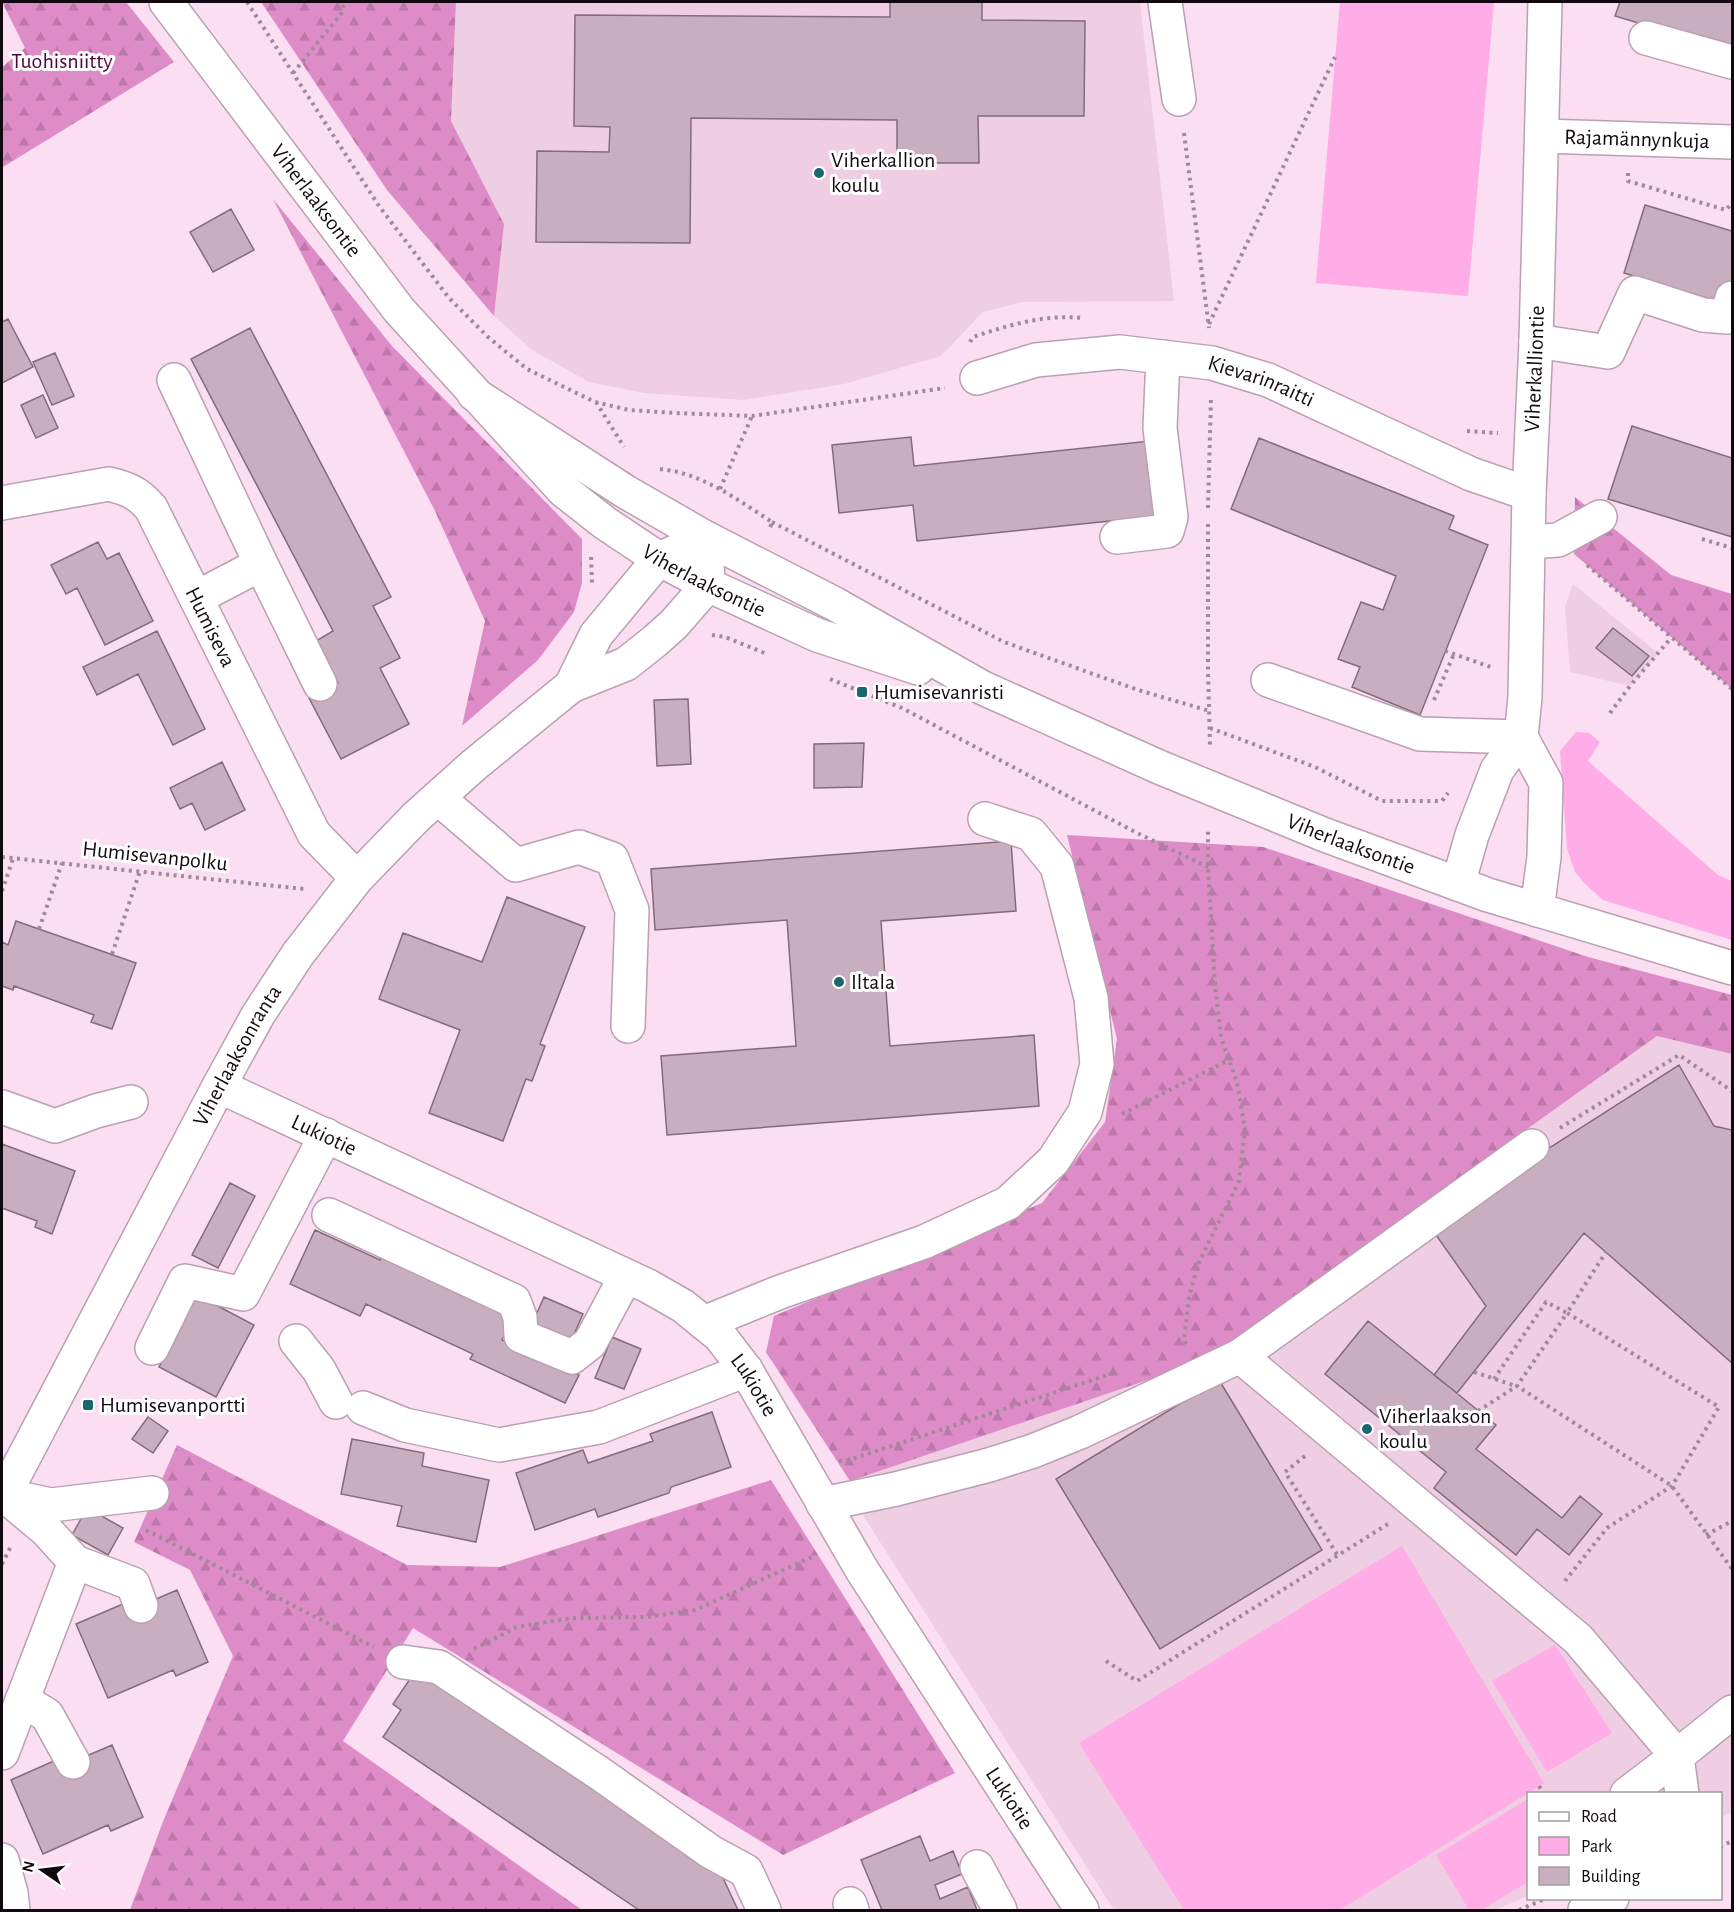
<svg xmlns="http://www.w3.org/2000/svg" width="1734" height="1912" viewBox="0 0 1734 1912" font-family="'Alegreya Sans',sans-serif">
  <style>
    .built { fill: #efcde3 }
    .green { fill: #fface7 }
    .forest { fill: url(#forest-firs) }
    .building { fill: #c9aec0; stroke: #846b7c; stroke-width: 1.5 }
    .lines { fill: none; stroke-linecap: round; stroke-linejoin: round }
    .minor-casing { stroke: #baa0b2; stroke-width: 36 }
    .path { stroke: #9f8a98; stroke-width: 4; stroke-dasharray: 3 4.5; stroke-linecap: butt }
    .minor { stroke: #fff; stroke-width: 33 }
    .poi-dot { fill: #1b6770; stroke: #fff; stroke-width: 2 }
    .labels { text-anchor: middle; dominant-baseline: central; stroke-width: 6; stroke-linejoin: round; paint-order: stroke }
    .park-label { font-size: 22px; fill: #4e0341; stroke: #fff }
    .street-label { font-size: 22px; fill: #11090f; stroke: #fff }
    .poi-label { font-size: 22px; fill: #11090f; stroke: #fff; text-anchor: start }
  </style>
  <defs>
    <pattern id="forest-firs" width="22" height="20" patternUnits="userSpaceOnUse" patternTransform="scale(1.5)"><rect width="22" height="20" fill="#de8cc7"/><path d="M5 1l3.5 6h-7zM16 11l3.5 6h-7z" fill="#bd77aa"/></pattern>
  </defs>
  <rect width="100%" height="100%" fill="#fbdef1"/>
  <path class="built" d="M 456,2 L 1140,2 L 1174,301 L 1022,302 L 983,312 L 941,356 L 844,384 L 744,400 L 644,393 L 589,382 L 532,350 L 494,316 L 504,224 L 451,121 Z
    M 1573,584 L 1658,653 L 1630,686 L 1570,672 L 1565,607 Z
    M 1657,1036 L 1732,1054 L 1732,1812 L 1721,1818 L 1720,1794 L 1528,1794 L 1528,1896 L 1495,1910 L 1114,1910 L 854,1501 L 850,1481 L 1180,1369 L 1259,1326 L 1274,1310 Z"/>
  <path class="green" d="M 1340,2 L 1494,2 L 1468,296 L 1316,283 Z
    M 1576,732 L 1589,733 L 1600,742 L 1588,761 L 1718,875 L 1732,881 L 1732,940 L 1603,900 L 1584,883 L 1575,872 L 1567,849 L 1560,751 Z
    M 1402,1546 L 1544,1783 L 1340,1910 L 1184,1910 L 1079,1743 Z
    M 1555,1645 L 1612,1733 L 1547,1772 L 1492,1681 Z
    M 1528,1799 L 1528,1882 L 1481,1910 L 1469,1910 L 1436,1855 Z"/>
  <path class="forest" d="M 2,2 L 126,2 L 174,62 L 3,167 L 2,67 L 25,48 Z
    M 261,2 L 456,2 L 451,121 L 504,224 L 494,316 L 387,190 Z
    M 273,199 L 392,346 L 582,539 L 582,583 L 574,612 L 538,660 L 462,726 L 485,621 L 434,509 Z
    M 1575,497 L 1671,575 L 1732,594 L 1732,689 L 1574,554 Z
    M 1067,835 L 1263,847 L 1588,957 L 1732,995 L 1732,1054 L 1657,1036 L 1274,1310 L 1259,1326 L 1180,1369 L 850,1481 L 766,1352 L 774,1316 L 1042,1203 L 1105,1122 L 1117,1039 Z
    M 177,1445 L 407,1565 L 500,1567 L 771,1480 L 955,1773 L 783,1855 L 413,1628 L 343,1741 L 582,1910 L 130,1910 L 164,1819 L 233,1656 L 190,1570 L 134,1542 Z"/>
  <path class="building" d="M 890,2 L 982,2 L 982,20 L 1085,21 L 1084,116 L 978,116 L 979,163 L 897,163 L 897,120 L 691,118 L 690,243 L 536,242 L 537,151 L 609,152 L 610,127 L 574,126 L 575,15 L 890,17 Z
    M 1620,2 L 1732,2 L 1732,51 L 1615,16 Z
    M 1645,205 L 1732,231 L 1732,284 L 1726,304 L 1624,273 Z
    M 231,209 L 254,250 L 213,272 L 190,232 Z
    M 8,319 L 33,367 L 2,383 L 2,322 Z
    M 250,328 L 391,597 L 373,606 L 400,658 L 380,668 L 409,724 L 341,759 L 309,698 L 338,683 L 316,641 L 333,631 L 191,359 Z
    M 55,353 L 74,396 L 52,405 L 33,362 Z
    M 43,395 L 58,428 L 36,438 L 21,405 Z
    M 1632,426 L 1732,458 L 1732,537 L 1608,499 Z
    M 911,437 L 914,466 L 1150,441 L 1158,516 L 917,541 L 913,505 L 839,513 L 832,445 Z
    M 1259,438 L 1454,516 L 1449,529 L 1488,545 L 1420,715 L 1352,687 L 1360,667 L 1338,659 L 1361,602 L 1383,610 L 1396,576 L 1231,509 Z
    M 98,542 L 107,559 L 119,553 L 153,621 L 105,645 L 77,588 L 66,594 L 51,565 Z
    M 1613,628 L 1649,656 L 1632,676 L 1596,648 Z
    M 157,631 L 205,729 L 173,745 L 138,674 L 97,695 L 83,667 Z
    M 688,699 L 691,764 L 657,766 L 654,700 Z
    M 864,743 L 862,787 L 814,788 L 814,744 Z
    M 222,762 L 245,810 L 205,830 L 192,803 L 180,809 L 170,788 Z
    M 1011,841 L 1016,911 L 881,921 L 890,1046 L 1034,1035 L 1039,1106 L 667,1135 L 661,1056 L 796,1046 L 787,920 L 655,930 L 651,869 Z
    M 507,897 L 585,927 L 540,1044 L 545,1046 L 532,1081 L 526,1079 L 503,1141 L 429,1113 L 460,1030 L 379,999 L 403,933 L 482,962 Z
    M 16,921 L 136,963 L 112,1029 L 91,1022 L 94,1015 L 14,986 L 13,990 L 2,986 L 2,942 L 8,945 Z
    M 1679,1065 L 1714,1126 L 1732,1130 L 1732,1363 L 1584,1233 L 1457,1393 L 1434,1375 L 1486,1306 L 1429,1225 Z
    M 2,1144 L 75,1171 L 52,1234 L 35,1227 L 37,1221 L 2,1208 Z
    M 230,1183 L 255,1196 L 218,1268 L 192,1255 Z
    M 315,1230 L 380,1260 L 384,1250 L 516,1311 L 502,1340 L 579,1375 L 565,1403 L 470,1359 L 473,1354 L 366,1304 L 360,1316 L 290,1284 Z
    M 197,1295 L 254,1325 L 216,1397 L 159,1367 Z
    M 544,1297 L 583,1314 L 571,1341 L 532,1324 Z
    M 1368,1321 L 1496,1425 L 1476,1449 L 1562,1518 L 1580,1496 L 1602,1514 L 1569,1555 L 1537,1529 L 1516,1555 L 1434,1488 L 1446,1472 L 1325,1374 Z
    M 612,1337 L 641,1349 L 624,1389 L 595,1378 Z
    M 1219,1380 L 1322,1550 L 1160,1649 L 1056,1479 Z
    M 712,1412 L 731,1467 L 671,1487 L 669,1493 L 598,1517 L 595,1509 L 535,1530 L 516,1473 L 583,1450 L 588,1463 L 653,1441 L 650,1434 Z
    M 148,1417 L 168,1431 L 153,1453 L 132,1439 Z
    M 352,1439 L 424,1453 L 422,1466 L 489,1480 L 476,1542 L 397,1526 L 402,1506 L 341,1494 Z
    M 87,1508 L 123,1528 L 108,1555 L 72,1535 Z
    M 177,1590 L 208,1662 L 176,1676 L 173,1670 L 108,1698 L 76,1624 L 130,1601 L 133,1609 Z
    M 416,1670 L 722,1876 L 738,1910 L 639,1910 L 383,1737 L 401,1710 L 393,1704 Z
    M 112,1745 L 143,1817 L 111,1831 L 108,1825 L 43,1854 L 11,1780 L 65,1756 L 68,1764 Z
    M 920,1836 L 930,1861 L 953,1851 L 962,1874 L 935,1885 L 940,1899 L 968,1887 L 977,1910 L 882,1910 L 861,1860 Z"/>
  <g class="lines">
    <defs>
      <g id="minor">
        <path id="s1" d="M 166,2 L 399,310 L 563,490 L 605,523 L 659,559 L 708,585 L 817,635 L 918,668"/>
        <path d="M 1165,2 L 1179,99"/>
        <path d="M 1646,38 L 1732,62"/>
        <path id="s2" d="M 1543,136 L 1732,142"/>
        <path d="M 1536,341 L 1608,352 L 1635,293 L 1703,315 L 1727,317 L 1732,298"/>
        <path id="s3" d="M 977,378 L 1036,360 L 1120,352 L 1212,363 L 1268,380 L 1471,474 L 1529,494"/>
        <path d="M 174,380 L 261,564 L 196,598"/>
        <path id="s4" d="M 474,394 L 626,492 L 706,538 L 835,604 L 983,688 L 1159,767 L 1325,835 L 1488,895 L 1732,968"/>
        <path id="s5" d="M 2,503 L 109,484 C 129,489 138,493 151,508 L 314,834 L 357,878"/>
        <path d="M 1117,537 L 1167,531 L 1171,517 L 1160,428 L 1163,357"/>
        <path d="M 1529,542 L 1558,540 L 1600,517"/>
        <path d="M 261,564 L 320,684"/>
        <path d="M 1268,680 L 1420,734 L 1521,737"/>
        <path d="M 571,686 L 596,635 L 659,559 L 677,551"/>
        <path d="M 1521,737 L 1546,783 L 1544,857 L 1537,910"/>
        <path d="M 438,798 L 516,865 L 579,847 L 612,859 L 632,910 L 628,1026"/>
        <path id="s6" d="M 1458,884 L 1472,835 L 1497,770 L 1521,737 L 1525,697 L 1529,494 L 1536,341 L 1545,2"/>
        <path id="s7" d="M 219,1086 L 648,1286 L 683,1306 L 720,1336 L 746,1370 L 862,1570 L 1082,1910"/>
        <path d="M 2,1107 L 55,1126 L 96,1111 L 131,1102"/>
        <path d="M 329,1215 L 514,1301 L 520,1317 L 521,1336 L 572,1357 L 590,1343 L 626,1276"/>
        <path d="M 704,1323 L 780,1292 L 924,1242 L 1008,1203 L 1053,1161 L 1085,1112 L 1097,1064 L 1091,998 L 1057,866 L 1031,834 L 985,819"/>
        <path d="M 296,1341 L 319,1370 L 336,1402"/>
        <path d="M 152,1348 L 185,1281 L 243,1294 L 326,1135"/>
        <path d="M 1240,1356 L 1578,1639 L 1677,1756 L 1627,1794"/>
        <path d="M 363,1408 L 405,1425 L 499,1445 L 599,1427 L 746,1370"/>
        <path d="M 8,1496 L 51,1505 L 152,1493"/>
        <path id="s8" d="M 2,1499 L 219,1086 L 258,1015 L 298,954 L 357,878 L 416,817 L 474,765 L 571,686 L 626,664 L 655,641 L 674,624 L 708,585 L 706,538"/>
        <path d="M 823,1504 L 896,1489 L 989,1465 L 1033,1451 L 1080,1432 L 1240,1356 L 1532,1146"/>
        <path d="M 75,1562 L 133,1584 L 141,1606"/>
        <path d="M 403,1662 L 439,1667 L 599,1773 L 711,1852 L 746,1871 L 764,1910"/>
        <path d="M 22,1700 L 47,1715 L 73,1762"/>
        <path d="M 2,1753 L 75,1562 L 46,1530 L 4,1495"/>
        <path d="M 1682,1794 L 1677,1756 L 1732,1712"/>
        <path d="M 2,1860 L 11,1893 L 13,1910"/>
        <path d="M 977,1867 L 1000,1910"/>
        <path d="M 850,1904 L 852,1910"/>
        <path d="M 1585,1910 L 1612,1898"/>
      </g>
    </defs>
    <use href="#minor" class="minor-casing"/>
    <path class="path" d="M 247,2 L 379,206 L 449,298 L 488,337 L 527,369 L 595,402 L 629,410 L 675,413 L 752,416 L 945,388
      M 293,73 L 341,14 L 345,2
      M 1184,133 L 1209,328
      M 1628,173 L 1628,181 L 1726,210 L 1732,203
      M 1209,324 L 1335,57
      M 970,342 L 973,337 C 1009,325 1045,314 1083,318
      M 596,402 L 624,447
      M 1467,431 L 1498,433
      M 660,469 C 702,473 738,500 772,522 L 769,531
      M 720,489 L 752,416
      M 1208,508 L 1211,398
      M 772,522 L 1004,642 L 1138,690 L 1210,711
      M 1208,524 L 1208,671 L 1210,745
      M 1702,539 L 1732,548
      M 591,557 L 592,583
      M 1587,565 L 1732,689
      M 712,635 L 725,637 L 767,654
      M 1445,651 L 1491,667
      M 830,679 L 902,708 L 1135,832 L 1208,867
      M 1434,700 L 1454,654
      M 1610,713 L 1630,686 L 1671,638
      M 1210,728 L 1315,767 L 1382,801 L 1442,801 L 1448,793
      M 2,857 L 304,889
      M 2,891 L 13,859
      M 39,929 L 62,863
      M 112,954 L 140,871
      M 1122,1114 L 1229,1060
      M 1560,1128 L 1679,1055 L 1732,1091
      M 1186,1344 L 1184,1340 L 1189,1297 L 1198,1264 L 1239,1181 L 1245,1130 L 1237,1082 L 1221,1037 L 1215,985 L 1208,867 L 1208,829
      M 1474,1372 L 1516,1386
      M 1494,1379 L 1546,1302 L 1567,1313 L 1606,1252
      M 1478,1411 L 1517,1386
      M 1305,1456 L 1285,1472 L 1338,1556
      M 839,1461 L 849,1460 L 1117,1372
      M 146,1530 L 374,1647
      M 1706,1535 L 1732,1521
      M 2,1564 L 11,1546
      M 1565,1581 L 1607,1528 L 1672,1486 L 1719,1407 L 1567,1313 L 1517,1386 L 1672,1486 L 1732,1569
      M 474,1649 L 517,1627 L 571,1618 L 647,1617 L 695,1610 L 814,1556
      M 1106,1661 L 1137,1681 L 1388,1524
      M 1539,1786 L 1544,1794
      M 1720,1847 L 1732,1841
      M 1519,1910 L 1547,1898"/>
    <use href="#minor" class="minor"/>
  </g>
  <g class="poi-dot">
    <circle cx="819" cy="173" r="6"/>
    <rect x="856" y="686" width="12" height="12" rx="3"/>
    <circle cx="839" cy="982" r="6"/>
    <rect x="82" y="1399" width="12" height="12" rx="3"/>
    <circle cx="1367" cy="1429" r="6"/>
  </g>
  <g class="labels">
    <g class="park-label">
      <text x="62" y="61">Tuohisniitty</text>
    </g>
    <g class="street-label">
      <text stroke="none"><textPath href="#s2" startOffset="94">Rajamännynkuja</textPath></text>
      <text stroke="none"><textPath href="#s1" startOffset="249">Viherlaaksontie</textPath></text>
      <text stroke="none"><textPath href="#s6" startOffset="530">Viherkalliontie</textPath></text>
      <text stroke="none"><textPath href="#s3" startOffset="291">Kievarinraitti</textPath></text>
      <text stroke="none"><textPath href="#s1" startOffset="798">Viherlaaksontie</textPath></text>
      <text stroke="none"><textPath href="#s5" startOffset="291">Humiseva</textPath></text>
      <text stroke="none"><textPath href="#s4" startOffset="988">Viherlaaksontie</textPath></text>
      <text transform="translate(155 856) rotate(6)">Humisevanpolku</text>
      <text stroke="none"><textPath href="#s8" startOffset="502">Viherlaaksonranta</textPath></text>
      <text stroke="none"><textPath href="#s7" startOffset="116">Lukiotie</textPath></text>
      <text stroke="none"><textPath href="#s7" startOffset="621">Lukiotie</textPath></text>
      <text stroke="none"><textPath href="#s7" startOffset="1107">Lukiotie</textPath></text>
    </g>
    <g class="poi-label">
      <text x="831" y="160">Viherkallion<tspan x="831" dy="25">koulu</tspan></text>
      <text x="874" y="692">Humisevanristi</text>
      <text x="851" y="982">Iltala</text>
      <text x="100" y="1405">Humisevanportti</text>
      <text x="1379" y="1416">Viherlaakson<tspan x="1379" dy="25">koulu</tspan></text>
    </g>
  </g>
  <rect width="1734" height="1912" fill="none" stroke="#11090f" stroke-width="6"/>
  <rect x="1527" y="1792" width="195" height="108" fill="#ffffff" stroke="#a09d9f" stroke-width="1.5"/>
  <rect x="1539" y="1812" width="30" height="9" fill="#ffffff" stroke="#a09d9f" stroke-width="1.5"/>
  <text x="1581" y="1822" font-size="18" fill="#11090f">Road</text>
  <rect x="1539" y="1837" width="30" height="18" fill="#fface7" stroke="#a09d9f" stroke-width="1.5"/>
  <text x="1581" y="1852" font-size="18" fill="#11090f">Park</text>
  <rect x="1539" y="1867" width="30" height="18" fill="#c9aec0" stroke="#a09d9f" stroke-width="1.5"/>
  <text x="1581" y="1882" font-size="18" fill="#11090f">Building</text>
  <g transform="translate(42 1870) rotate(284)" stroke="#ffffff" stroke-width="4.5" paint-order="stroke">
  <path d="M0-4.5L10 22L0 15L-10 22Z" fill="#11090f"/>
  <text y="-9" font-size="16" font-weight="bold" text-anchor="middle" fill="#11090f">N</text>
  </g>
</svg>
